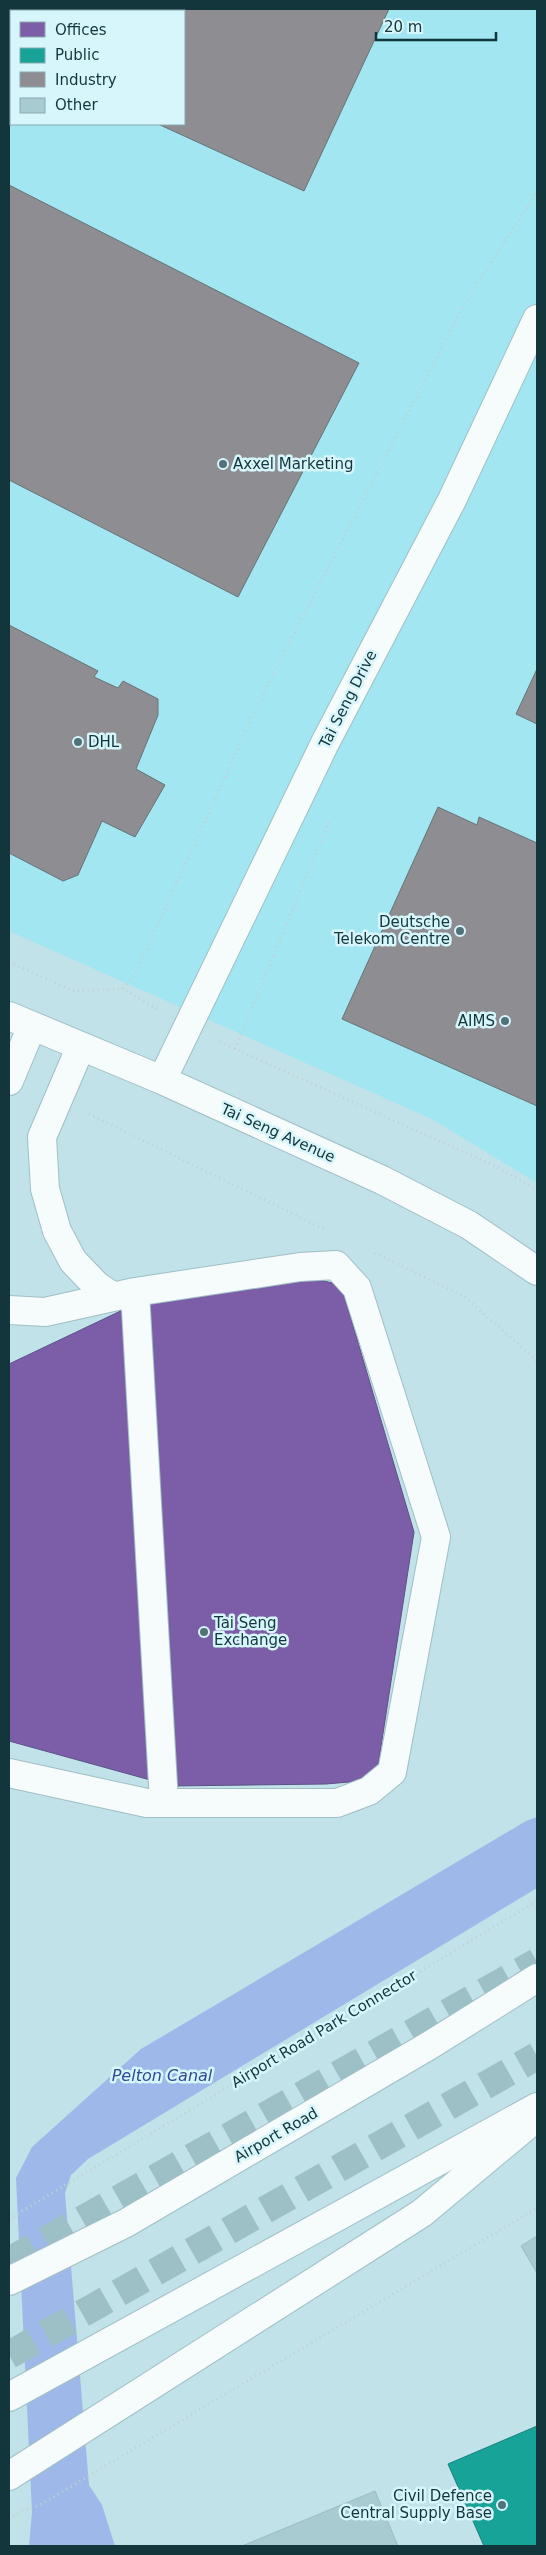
<svg xmlns="http://www.w3.org/2000/svg" width="546" height="2555" viewBox="0 0 546 2555" font-family="'DejaVu Sans',sans-serif">
  <style>
    .built { fill: #a2e6f1; fill-rule: evenodd }
    .water { fill: #9eb9e9 }
    .offices { fill: #7b5ea7; stroke: #5c5287 }
    .public { fill: #17a398; stroke: #16827c }
    .industry { fill: #8d8d92; stroke: #687378 }
    .building { fill: #a8cbd1; stroke: #9cbcc1 }
    .lines { fill: none; stroke-linecap: round; stroke-linejoin: round }
    .highway-tunnel { stroke: #9dc0c6; stroke-width: 28; stroke-dasharray: 28 14; stroke-linecap: butt }
    .minor-casing { stroke: #a0bfc5; stroke-width: 30 }
    .major-casing { stroke: #a0bfc5; stroke-width: 30 }
    .highway-casing { stroke: #a0bfc5; stroke-width: 30 }
    .path { stroke: #c4cfd2; stroke-width: 3; stroke-dasharray: 1 4; stroke-linecap: butt }
    .minor { stroke: #f6fbfc; stroke-width: 28 }
    .major { stroke: #f6fbfc; stroke-width: 28 }
    .highway { stroke: #f6fbfc; stroke-width: 28 }
    .poi-dot { fill: #507278; stroke: #d7f6fb; stroke-width: 2 }
    .labels { text-anchor: middle; dominant-baseline: central; stroke-width: 5; stroke-linejoin: round; paint-order: stroke }
    .poi-label { font-size: 15px; fill: #13363c; stroke: #d7f6fb; text-anchor: start }
    .street-label { font-size: 15px; fill: #13363c; stroke: #d7f6fb }
    .water-label { font-size: 16px; font-style: italic; fill: #324896; stroke: #d7f6fb }
  </style>
  <rect width="100%" height="100%" fill="#c0e2e8"/>
  <path class="built" d="M 9,9 L 537,9 L 537,1183 L 432,1119 L 9,931 ZM 11,11 L 184,11 L 184,124 L 11,124 Z"/>
  <path class="water" d="M 537,1817 L 537,1888 L 88,2159 L 71,2175 L 65,2193 L 89,2485 L 102,2505 L 115,2546 L 29,2546 L 32,2512 L 16,2178 L 32,2147 L 141,2049 L 526,1821 Z"/>
  <path class="offices" d="M 312,1278 L 332,1283 L 344,1295 L 414,1532 L 378,1766 L 361,1781 L 326,1784 L 172,1786 L 9,1741 L 9,1364 L 129,1307 Z"/>
  <path class="public" d="M 537,2426 L 537,2546 L 484,2546 L 448,2464 Z"/>
  <path class="industry" d="M 9,9 L 389,9 L 304,191 L 158,124 L 184,124 L 184,11 L 11,11 L 11,56 L 9,55 Z
    M 9,185 L 359,363 L 238,597 L 9,480 Z
    M 9,625 L 98,671 L 94,677 L 118,688 L 123,681 L 158,699 L 158,715 L 136,769 L 165,785 L 135,837 L 102,821 L 78,875 L 63,881 L 9,853 Z
    M 537,669 L 537,724 L 516,714 Z
    M 438,807 L 477,825 L 479,817 L 537,843 L 537,1106 L 342,1019 Z"/>
  <path class="building" d="M 537,2236 L 537,2273 L 521,2246 Z
    M 375,2491 L 398,2546 L 242,2546 Z"/>
  <g class="lines">
    <path class="highway-tunnel" d="M 9,2261 L 537,1962
      M 9,2355 L 537,2056"/>
    <defs>
      <path id="minor" d="M 9,1016 L 162,1080 L 382,1180 L 469,1225 L 537,1271
        M 81,1046 L 42,1137 L 45,1189 L 57,1231 L 73,1261 L 96,1285 L 112,1296
        M 162,1080 L 325,743 L 452,500 L 537,319
        M 9,1081 L 32,1026
        M 135,1292 L 164,1803
        M 9,1310 L 45,1312 L 135,1292 L 300,1267 L 336,1265 L 357,1288 L 436,1537 L 392,1772 L 369,1791 L 337,1803 L 147,1803 L 9,1773"/>
      <path id="major" d="M 9,2281 L 126,2223 L 430,2045 L 537,1978
        M 9,2397 L 537,2107"/>
      <path id="highway" d="M 9,2476 L 422,2213 L 537,2117"/>
    </defs>
    <use href="#minor" class="minor-casing"/>
    <use href="#major" class="major-casing"/>
    <use href="#highway" class="highway-casing"/>
    <path class="path" d="M 9,962 L 74,991 L 123,989
      M 157,1009 L 123,989 L 137,970 L 255,711 L 289,643 L 465,303 L 537,192
      M 220,1042 L 497,1167 L 537,1190
      M 235,1049 L 330,819
      M 89,1114 L 324,1229
      M 375,1253 L 465,1297 L 537,1361
      M 9,2219 L 537,1901
      M 9,2519 L 22,2511 L 40,2505 L 537,2208"/>
    <use href="#minor" class="minor"/>
    <use href="#major" class="major"/>
    <use href="#highway" class="highway"/>
  </g>
  <g class="poi-dot">
    <circle cx="223" cy="464" r="5"/>
    <circle cx="78" cy="742" r="5"/>
    <circle cx="460" cy="931" r="5"/>
    <circle cx="505" cy="1021" r="5"/>
    <circle cx="204" cy="1632" r="5"/>
    <circle cx="502" cy="2505" r="5"/>
  </g>
  <g class="labels">
    <g class="poi-label">
      <text x="233" y="464">Axxel Marketing</text>
      <text x="88" y="742">DHL</text>
      <text x="450" y="922" text-anchor="end">Deutsche<tspan x="450" dy="17">Telekom Centre</tspan></text>
      <text x="495" y="1021" text-anchor="end">AIMS</text>
      <text x="214" y="1623">Tai Seng<tspan x="214" dy="17">Exchange</tspan></text>
      <text x="492" y="2496" text-anchor="end">Civil Defence<tspan x="492" dy="17">Central Supply Base</tspan></text>
    </g>
    <g class="street-label">
      <text transform="translate(348 699) rotate(-63)">Tai Seng Drive</text>
      <text transform="translate(278 1133) rotate(24)">Tai Seng Avenue</text>
      <text transform="translate(324 2029) rotate(-31)">Airport Road Park Connector</text>
      <text transform="translate(276 2135) rotate(-30)">Airport Road</text>
    </g>
    <g class="water-label">
      <text x="162" y="2075">Pelton Canal</text>
    </g>
  </g>
  <rect width="546" height="2555" fill="none" stroke="#13363c" stroke-width="20"/>
  <rect x="10" y="10" width="175" height="115" fill="#d7f6fb" stroke="#89a9af"/>
  <rect x="20" y="22" width="25" height="15" fill="#7b5ea7" stroke="#89a9af"/>
  <text x="55" y="35" font-size="15" fill="#13363c">Offices</text>
  <rect x="20" y="48" width="25" height="15" fill="#17a398" stroke="#89a9af"/>
  <text x="55" y="60" font-size="15" fill="#13363c">Public</text>
  <rect x="20" y="72" width="25" height="15" fill="#8d8d92" stroke="#89a9af"/>
  <text x="55" y="85" font-size="15" fill="#13363c">Industry</text>
  <rect x="20" y="98" width="25" height="15" fill="#a8cbd1" stroke="#89a9af"/>
  <text x="55" y="110" font-size="15" fill="#13363c">Other</text>
  <path d="M376 32v8h120v-8" fill="none" stroke="#13363c" stroke-width="2.5"/>
  <text x="384" y="32" font-size="15" fill="#13363c" stroke="#d7f6fb" stroke-width="4" paint-order="stroke">20 m</text>
</svg>
